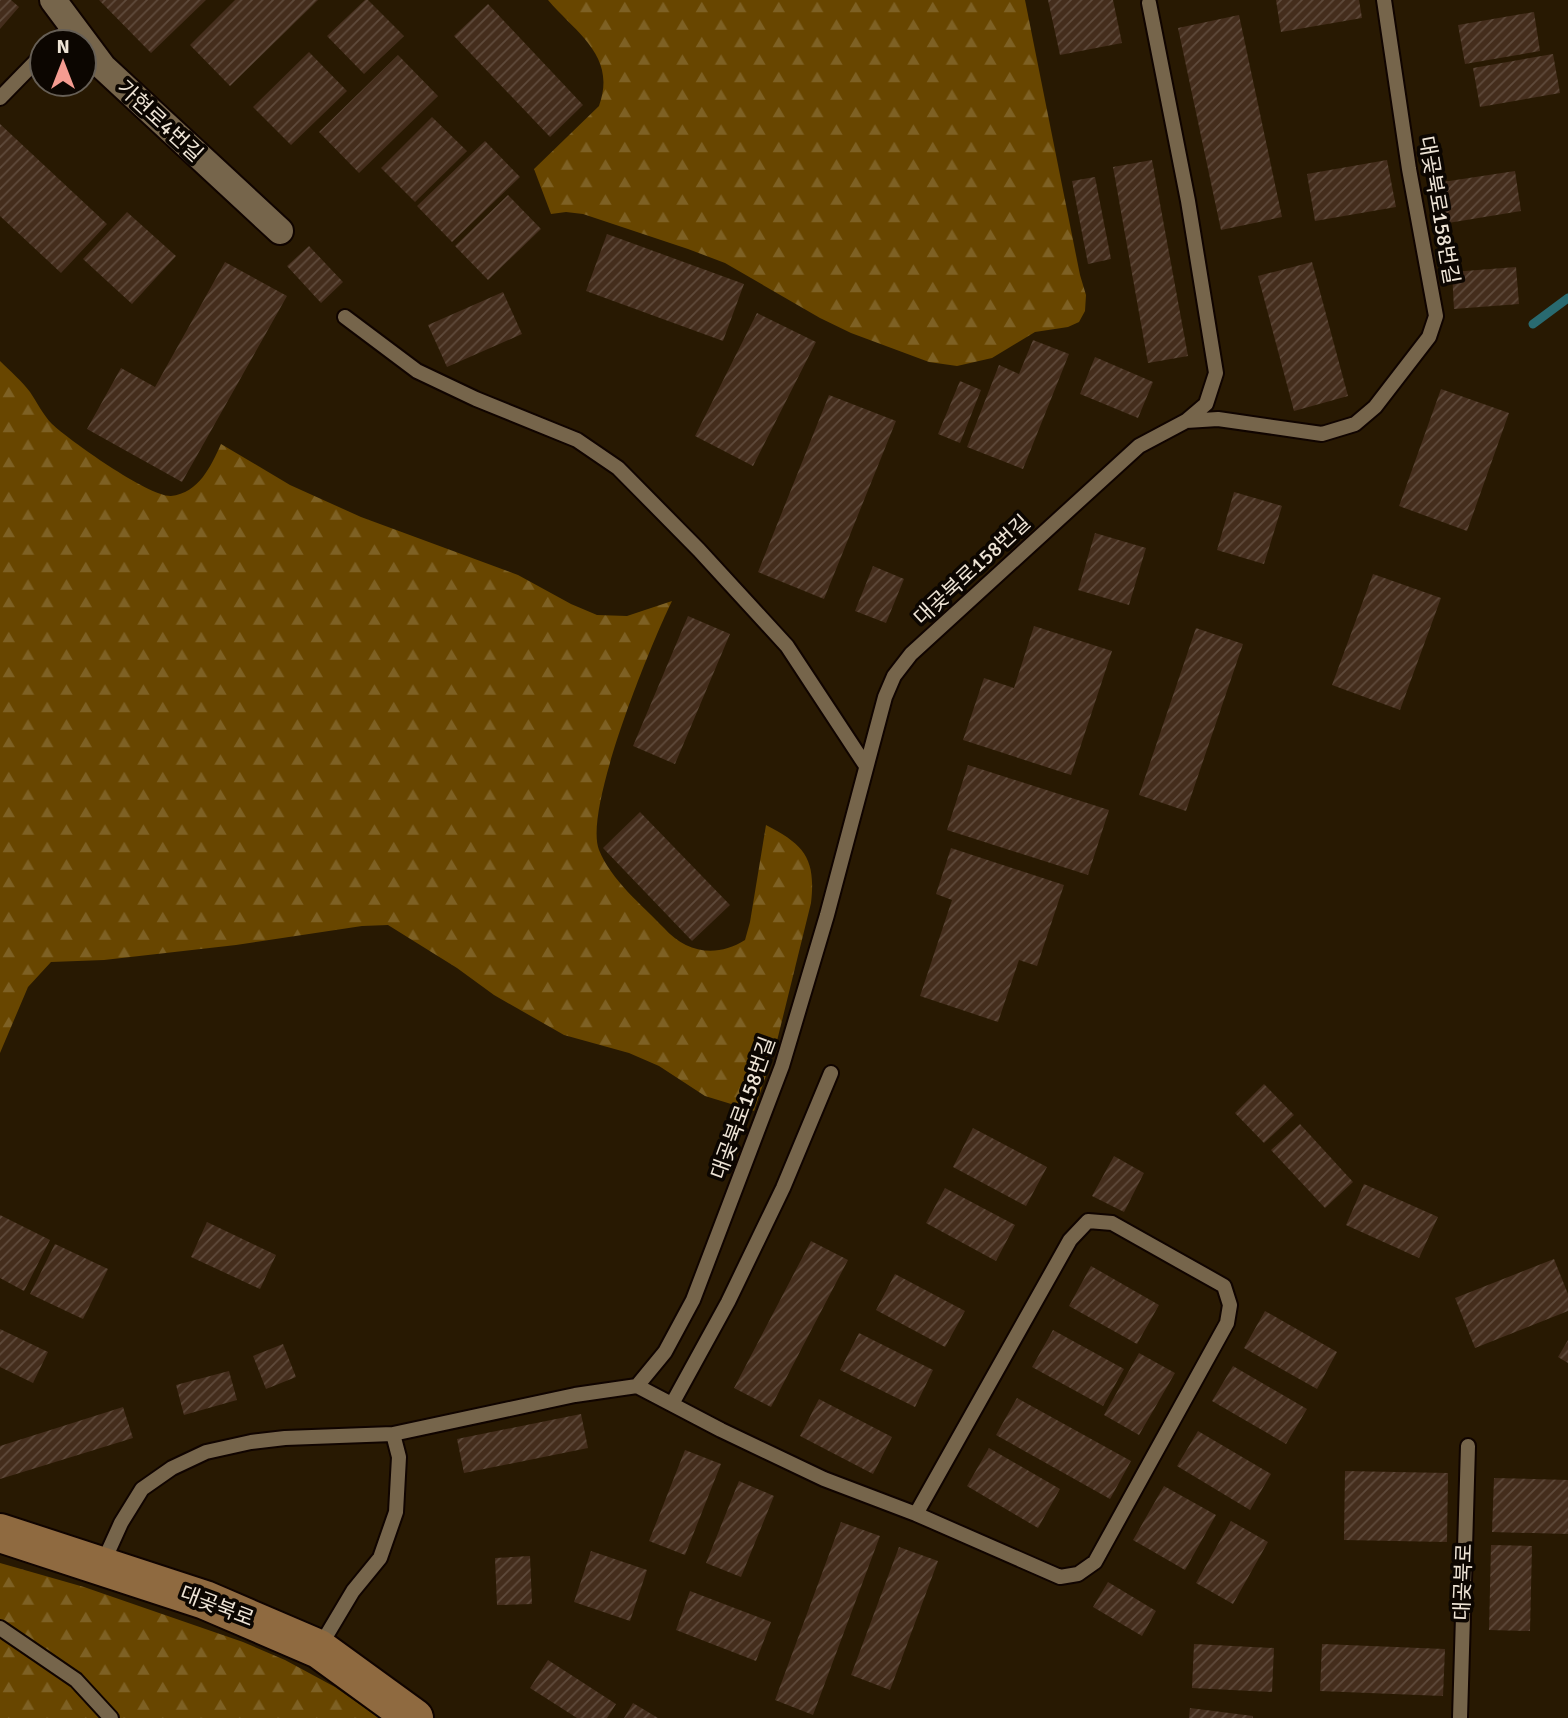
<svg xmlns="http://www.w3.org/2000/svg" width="1568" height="1718" viewBox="0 0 1568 1718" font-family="Signika,'Noto Sans KR',sans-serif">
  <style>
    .forest { fill: url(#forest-firs) }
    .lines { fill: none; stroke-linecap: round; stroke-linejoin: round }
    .stream { stroke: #296a70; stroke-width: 9 }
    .building { fill: url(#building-hatch) }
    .lane-casing { stroke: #100400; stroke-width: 18 }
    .street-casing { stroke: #100400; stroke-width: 30 }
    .secondary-casing { stroke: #100400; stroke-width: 42 }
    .lane { stroke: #76654b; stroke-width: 14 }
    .street { stroke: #76654b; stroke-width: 26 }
    .secondary { stroke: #8f6a40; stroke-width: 38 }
    .labels { text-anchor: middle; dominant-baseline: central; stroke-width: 7; stroke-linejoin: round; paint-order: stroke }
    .street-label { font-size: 21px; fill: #eee4d6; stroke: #0c0601 }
  </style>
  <defs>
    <pattern id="forest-firs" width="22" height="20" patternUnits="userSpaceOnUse" patternTransform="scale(1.75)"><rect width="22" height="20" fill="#684600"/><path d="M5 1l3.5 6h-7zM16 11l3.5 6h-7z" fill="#7e6124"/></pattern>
    <pattern id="building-hatch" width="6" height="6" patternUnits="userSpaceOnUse" patternTransform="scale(1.75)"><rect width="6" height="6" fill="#442d1c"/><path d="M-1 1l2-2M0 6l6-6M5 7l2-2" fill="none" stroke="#5f4b3c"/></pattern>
  </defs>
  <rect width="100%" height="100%" fill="#281902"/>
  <path class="forest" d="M 548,0 L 1025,0 L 1080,275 L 1086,295 L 1085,311 L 1079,322 L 1068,327 L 1035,332 L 992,358 L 957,366 L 929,362 L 851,333 L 820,318 L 725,263 L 688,249 L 583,214 L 566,212 L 551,214 L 534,169 L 599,106 C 617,56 577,34 548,0 Z
    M 0,361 C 10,371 22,381 30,392 C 37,402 43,415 52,424 C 69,440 149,497 171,496 C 199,493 211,466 221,444 L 290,485 L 361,517 L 518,575 L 571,604 L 597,615 L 627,616 L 672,601 C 651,644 583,809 599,850 C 611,880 642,905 664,928 C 686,953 717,958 745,940 L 750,922 L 766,825 C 805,845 816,859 811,903 L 775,1049 L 754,1111 L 705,1096 L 659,1066 L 629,1053 L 564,1035 L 494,995 L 457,968 L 388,925 L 362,926 L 236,945 L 104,960 L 51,962 L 28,987 L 0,1053 Z
    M 0,1563 L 84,1587 L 243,1642 L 285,1660 L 335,1687 L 379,1718 L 0,1718 Z"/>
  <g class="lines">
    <path class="stream" d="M 1533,324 L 1568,298"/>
  </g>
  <path class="building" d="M 0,0 L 11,0 L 19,7 L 0,29 Z
    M 99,0 L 206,0 L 151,53 Z
    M 235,0 L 318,0 L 230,86 L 190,45 Z
    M 365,0 L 368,0 L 404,36 L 364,74 L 327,36 Z
    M 1048,0 L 1113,0 L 1122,43 L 1060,55 Z
    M 1276,0 L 1359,0 L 1362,18 L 1281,32 Z
    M 488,4 L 583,105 L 550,137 L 454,36 Z
    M 1534,12 L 1540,51 L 1465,64 L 1458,25 Z
    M 1239,15 L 1282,217 L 1221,230 L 1178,28 Z
    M 309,52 L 347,91 L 291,145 L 253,107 Z
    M 1553,54 L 1560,93 L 1480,107 L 1473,68 Z
    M 398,55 L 438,96 L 359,173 L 319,132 Z
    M 432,117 L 467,151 L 415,202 L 381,168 Z
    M 0,124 L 107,224 L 61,273 L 0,216 Z
    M 485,141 L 520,177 L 452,242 L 417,206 Z
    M 1152,160 L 1188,356 L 1148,363 L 1113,167 Z
    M 1387,160 L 1396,207 L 1315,221 L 1307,174 Z
    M 1515,171 L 1521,211 L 1442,224 L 1436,183 Z
    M 1095,177 L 1111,259 L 1088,264 L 1072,181 Z
    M 508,195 L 541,229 L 488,280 L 455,246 Z
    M 127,212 L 176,256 L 132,304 L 83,259 Z
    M 607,234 L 744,284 L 723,341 L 586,291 Z
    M 309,246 L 343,282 L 321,303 L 287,266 Z
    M 225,262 L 287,296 L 182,482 L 87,429 L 121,368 L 155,387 Z
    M 1312,262 L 1348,396 L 1294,411 L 1258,276 Z
    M 1516,267 L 1519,304 L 1454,309 L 1452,272 Z
    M 503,292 L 522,334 L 447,367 L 428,325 Z
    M 757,313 L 816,342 L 753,466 L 695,436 Z
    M 1033,340 L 1069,354 L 1023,469 L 967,447 L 999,365 L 1019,374 Z
    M 1095,357 L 1153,382 L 1138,418 L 1080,394 Z
    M 960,381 L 981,390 L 960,443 L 938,434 Z
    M 1441,389 L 1509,413 L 1467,531 L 1399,506 Z
    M 829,395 L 896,421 L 824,599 L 758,572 Z
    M 1234,492 L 1282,506 L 1264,564 L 1217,550 Z
    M 1095,533 L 1146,548 L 1129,605 L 1078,590 Z
    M 873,566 L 904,579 L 886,623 L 855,611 Z
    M 1373,574 L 1441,598 L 1400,710 L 1332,685 Z
    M 688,616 L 730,634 L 675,764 L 633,746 Z
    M 1034,626 L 1112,651 L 1071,775 L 963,740 L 984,678 L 1014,688 Z
    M 1196,628 L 1243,644 L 1186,811 L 1139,795 Z
    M 968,765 L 1109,810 L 1088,875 L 947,830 Z
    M 640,812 L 730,905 L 692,941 L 603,848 Z
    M 951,848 L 1064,885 L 1037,966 L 1019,960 L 998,1022 L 920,996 L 952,900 L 936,894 Z
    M 1264,1084 L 1294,1115 L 1264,1143 L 1235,1113 Z
    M 1300,1124 L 1353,1182 L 1325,1208 L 1271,1150 Z
    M 973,1128 L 1047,1167 L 1026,1206 L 953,1167 Z
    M 1114,1156 L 1144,1173 L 1124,1212 L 1092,1196 Z
    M 1364,1184 L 1438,1217 L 1419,1258 L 1346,1225 Z
    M 945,1188 L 1015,1225 L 996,1261 L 926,1223 Z
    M 0,1215 L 50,1240 L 24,1291 L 0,1278 Z
    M 207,1222 L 276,1255 L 260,1289 L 191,1257 Z
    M 811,1241 L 848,1260 L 771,1407 L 734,1388 Z
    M 55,1244 L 108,1269 L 83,1319 L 30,1294 Z
    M 1554,1259 L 1568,1294 L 1568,1311 L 1475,1348 L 1455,1298 Z
    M 1091,1266 L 1159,1305 L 1137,1344 L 1069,1306 Z
    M 895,1274 L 965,1311 L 945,1347 L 876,1310 Z
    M 1265,1311 L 1337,1352 L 1317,1389 L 1244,1348 Z
    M 0,1329 L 48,1352 L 33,1383 L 0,1367 Z
    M 1053,1330 L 1124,1369 L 1103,1406 L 1032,1367 Z
    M 859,1333 L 933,1370 L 915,1407 L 840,1370 Z
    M 1568,1340 L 1568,1363 L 1558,1357 Z
    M 283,1344 L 296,1377 L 266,1389 L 253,1356 Z
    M 1139,1353 L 1175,1373 L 1139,1435 L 1104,1415 Z
    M 1233,1366 L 1307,1409 L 1286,1444 L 1212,1401 Z
    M 229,1371 L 237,1400 L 184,1415 L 176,1385 Z
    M 1017,1398 L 1131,1461 L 1110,1499 L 996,1435 Z
    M 819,1399 L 892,1437 L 873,1474 L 800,1436 Z
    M 123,1407 L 133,1438 L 0,1479 L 0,1446 Z
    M 581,1414 L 588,1448 L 464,1473 L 457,1439 Z
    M 1198,1431 L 1271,1474 L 1250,1510 L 1177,1466 Z
    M 989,1448 L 1060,1489 L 1038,1528 L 967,1486 Z
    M 685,1450 L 721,1464 L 685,1555 L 649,1541 Z
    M 1345,1471 L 1448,1473 L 1447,1542 L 1344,1540 Z
    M 1494,1478 L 1568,1480 L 1568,1534 L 1492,1532 Z
    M 739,1481 L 774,1496 L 741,1577 L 706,1563 Z
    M 1164,1486 L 1216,1515 L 1185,1570 L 1133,1540 Z
    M 1231,1521 L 1268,1542 L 1233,1604 L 1196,1583 Z
    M 841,1522 L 880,1536 L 813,1715 L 775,1700 Z
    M 1491,1545 L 1532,1546 L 1530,1631 L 1489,1630 Z
    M 899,1547 L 938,1561 L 890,1690 L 851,1675 Z
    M 591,1551 L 647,1570 L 630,1621 L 574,1602 Z
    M 530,1556 L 532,1604 L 497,1605 L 495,1558 Z
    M 1108,1582 L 1156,1611 L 1142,1636 L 1093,1607 Z
    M 690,1591 L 771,1622 L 756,1661 L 676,1630 Z
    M 1194,1644 L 1274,1648 L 1272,1692 L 1192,1688 Z
    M 1322,1644 L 1445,1649 L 1443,1696 L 1320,1691 Z
    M 548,1660 L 616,1704 L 607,1718 L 577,1718 L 530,1688 Z
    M 633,1703 L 658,1718 L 624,1718 Z
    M 1190,1708 L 1253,1716 L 1253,1718 L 1189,1718 Z"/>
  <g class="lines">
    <defs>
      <path id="lane" d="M 1149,3 L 1188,201 L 1216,373 L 1206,404 L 1186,421
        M 55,42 L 72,25
        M 0,98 L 42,55
        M 345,317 L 417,371 L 476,399 L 577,440 L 618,468 L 699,550 L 787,646 L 866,766
        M 637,1386 L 721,1430 L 824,1479 L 916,1514 L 1060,1577 L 1078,1574 L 1095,1562 L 1227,1323 L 1230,1305 L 1224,1286 L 1112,1223 L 1088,1221 L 1070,1240 L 916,1514
        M 672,1404 L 728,1302 L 783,1188 L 831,1073
        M 102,1565 L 121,1523 L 142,1489 L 172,1468 L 206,1452 L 251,1442 L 285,1438 L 393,1434 L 575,1395 L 637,1386 L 665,1352 L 693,1300 L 782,1066 L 827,915 L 885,697 L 894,676 L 911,654 L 1139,446 L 1186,421 L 1218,419 L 1322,434 L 1355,424 L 1375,407 L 1429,337 L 1436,316 L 1409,169 L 1384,0
        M 0,1628 L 76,1680 L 111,1718
        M 319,1648 L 353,1591 L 380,1558 L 396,1512 L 399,1457 L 393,1434
        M 1460,1718 L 1468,1446"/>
      <path id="street" d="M 53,0 L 103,67 L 280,231"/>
      <path id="secondary" d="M 0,1533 L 205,1600 L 319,1649 L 414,1718"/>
    </defs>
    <use href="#lane" class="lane-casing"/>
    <use href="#street" class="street-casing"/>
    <use href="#secondary" class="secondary-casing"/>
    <use href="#lane" class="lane"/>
    <use href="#street" class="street"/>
    <use href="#secondary" class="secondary"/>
  </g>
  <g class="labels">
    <g class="street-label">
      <text transform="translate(160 121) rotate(43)">가현로4번길</text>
      <text transform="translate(1439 210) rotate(80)">대곶북로158번길</text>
      <text transform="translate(972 570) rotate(-43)">대곶북로158번길</text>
      <text transform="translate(743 1108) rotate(-70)">대곶북로158번길</text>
      <text transform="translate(1463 1582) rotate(-88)">대곶북로</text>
      <text transform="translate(217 1606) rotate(21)">대곶북로</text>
    </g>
  </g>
  <g transform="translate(63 63)"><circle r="33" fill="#0c0601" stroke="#665f56" stroke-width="2"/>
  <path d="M0-5L12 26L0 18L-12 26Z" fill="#f59c91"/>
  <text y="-10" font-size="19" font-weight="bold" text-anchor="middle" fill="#eee4d6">N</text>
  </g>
</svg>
